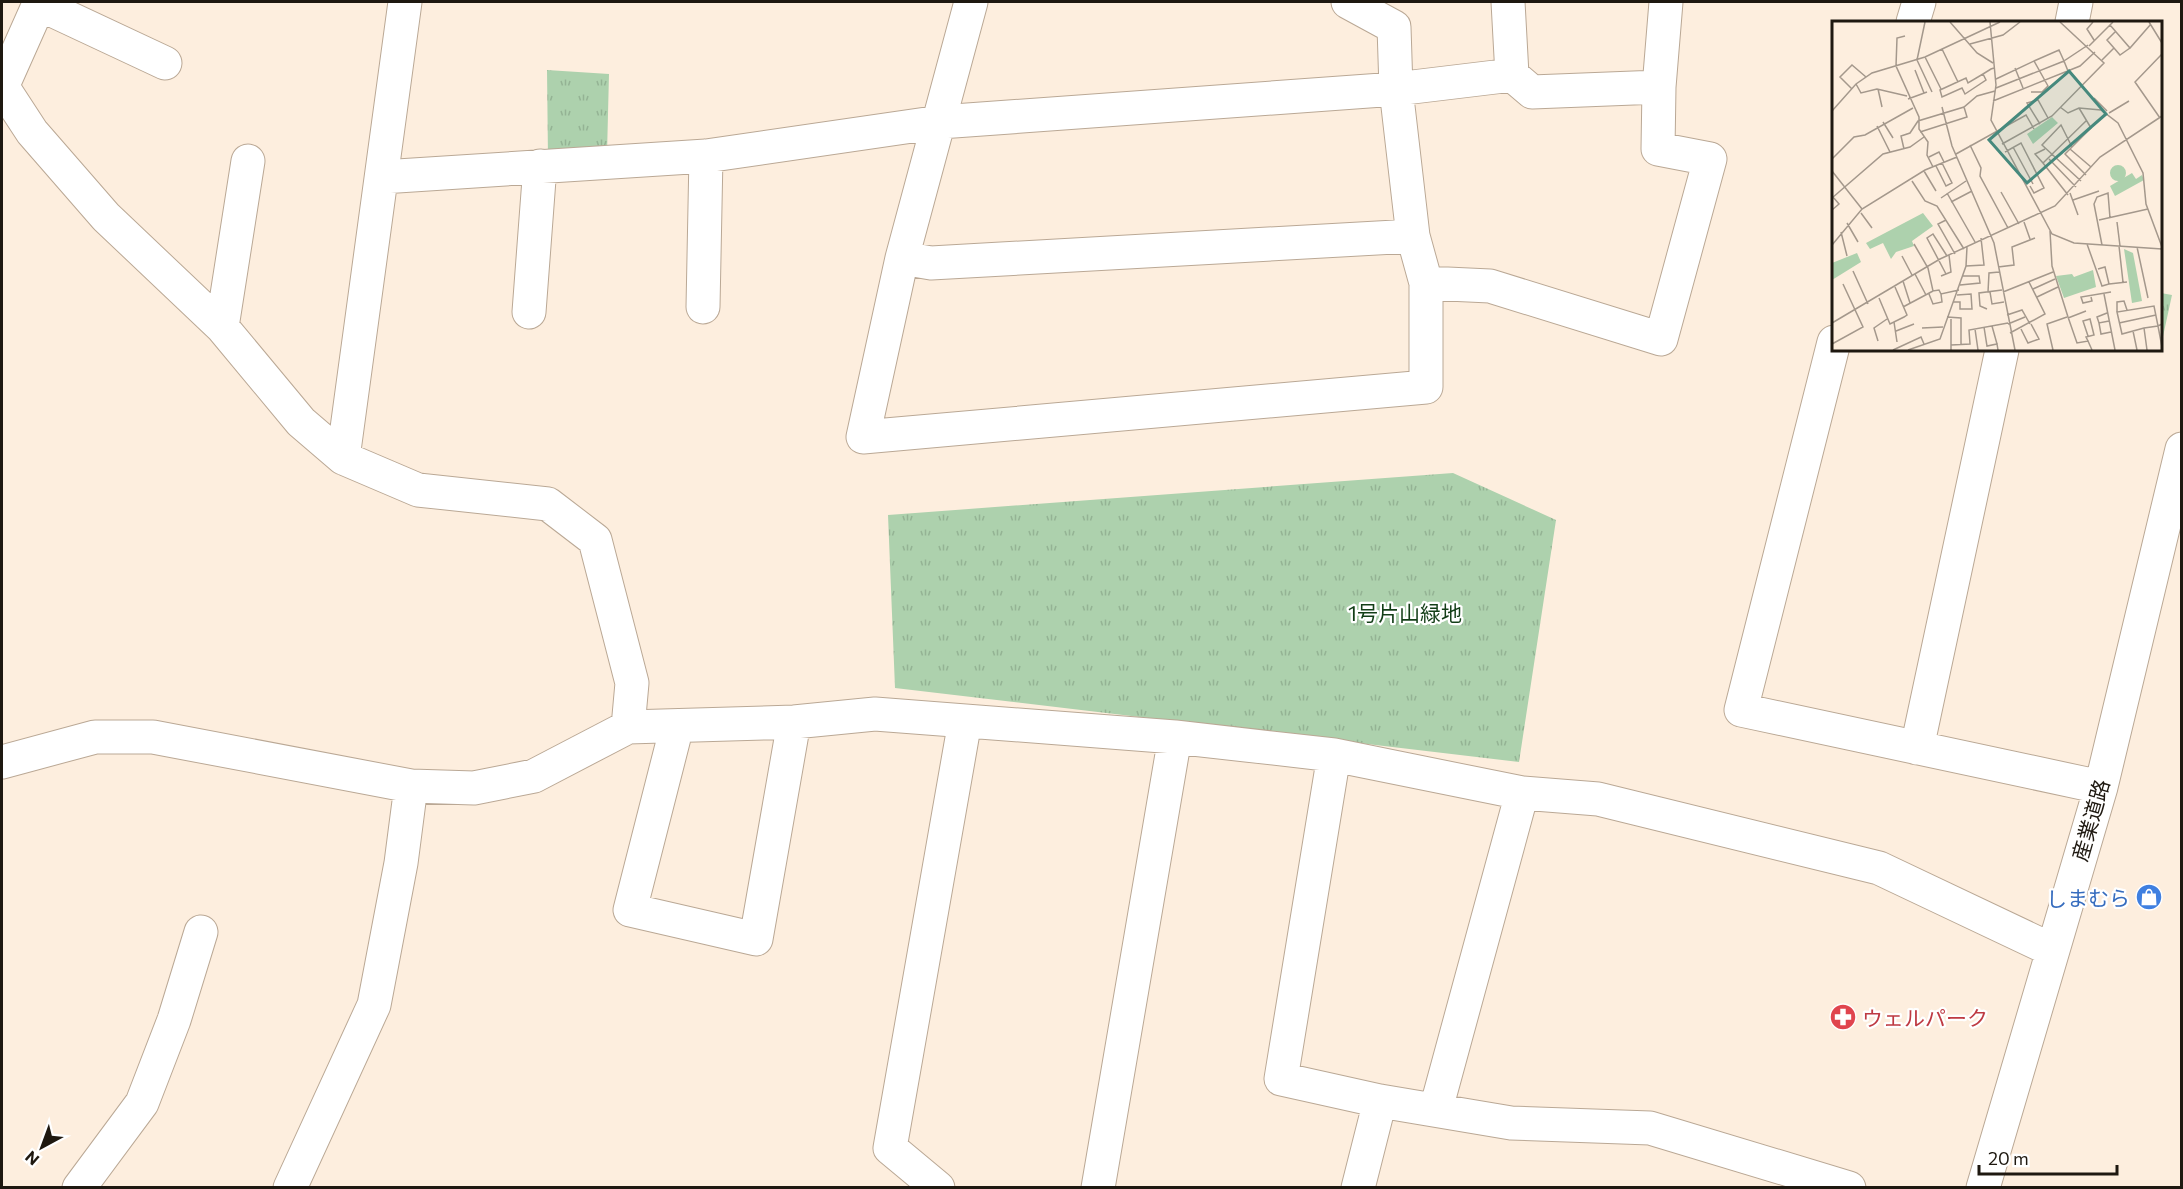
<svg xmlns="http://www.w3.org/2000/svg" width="2183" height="1189" viewBox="0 0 2183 1189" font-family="Commissioner,'Noto Sans JP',sans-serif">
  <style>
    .grass { fill: url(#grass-tufts) }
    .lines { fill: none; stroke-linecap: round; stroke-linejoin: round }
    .minor-casing { stroke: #baa895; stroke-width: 35 }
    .minor { stroke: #fff; stroke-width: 33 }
    .labels { text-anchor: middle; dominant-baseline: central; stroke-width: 4.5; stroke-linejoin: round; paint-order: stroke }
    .park-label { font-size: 21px; fill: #133e17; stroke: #fff }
    .street-label { font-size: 21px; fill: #1e1810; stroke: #fff }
    .shop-label { font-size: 21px; fill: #366cbe; stroke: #fff; text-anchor: end }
    .health-label { font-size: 21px; fill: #be3a42; stroke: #fff; text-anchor: start }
    .inset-road { fill: none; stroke: #a4988c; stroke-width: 1.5 }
    .view { fill: #46897d; fill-opacity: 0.15; stroke: #46897d; stroke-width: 3 }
    .inset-edge { fill: none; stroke: #1e1810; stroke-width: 3 }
  </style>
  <defs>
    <pattern id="grass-tufts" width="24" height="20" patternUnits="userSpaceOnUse" patternTransform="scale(1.5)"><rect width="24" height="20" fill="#add1ad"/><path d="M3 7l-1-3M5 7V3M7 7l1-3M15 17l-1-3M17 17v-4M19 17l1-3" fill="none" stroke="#94b394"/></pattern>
  </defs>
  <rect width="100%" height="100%" fill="#fdeede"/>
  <path class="grass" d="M 547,70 L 609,74 L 607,154 L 548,159 Z
    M 2161,293 L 2172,295 L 2162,341 L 2160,340 Z
    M 1453,473 L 1556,520 L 1519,762 L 895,688 L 888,515 Z"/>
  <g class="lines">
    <defs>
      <path id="minor" d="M 971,2 L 902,258 L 863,437 L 1426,387 L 1426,283 L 1413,236 L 1396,89 L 1394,27 L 1348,2
        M 1508,2 L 1512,75
        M 1913,22 L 1919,2
        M 2072,22 L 2076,2
        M 2,86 L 32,132 L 106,217 L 222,327 L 301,422 L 343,458 L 418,490 L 548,504 L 595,540 L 632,683 L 628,727
        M 2,87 L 39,4 L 165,63
        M 382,177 L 706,156 L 940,122 L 1396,89 L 1512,75 L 1532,92 L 1659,87 L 1666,2
        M 902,258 L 931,263 L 1413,236
        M 1426,283 L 1490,286 L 1661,339 L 1710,159 L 1658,149 L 1659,87
        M 703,307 L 706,156
        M 529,312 L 540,166
        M 222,327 L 248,161
        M 1834,342 L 1741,710 L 2101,787
        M 343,458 L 405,2
        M 677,726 L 630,910 L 756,939 L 794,722
        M 1917,748 L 2002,350
        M 1334,755 L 1281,1079 L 1380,1101 L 1511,1123 L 1650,1128 L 1849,1188
        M 2,762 L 95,737 L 153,737 L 411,786 L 474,788 L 534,776 L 628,727 L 794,722 L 875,714 L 1175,737 L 1334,755 L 1522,793 L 1598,799 L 1879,868 L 2052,950
        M 1436,1109 L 1522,793
        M 79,1188 L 142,1103 L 174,1020 L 201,932
        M 290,1188 L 374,1005 L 401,863 L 411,786
        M 938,1188 L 890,1148 L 965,721
        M 1098,1188 L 1175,737
        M 1358,1188 L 1380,1101
        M 1983,1188 L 2101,787 L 2182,449"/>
    </defs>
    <use href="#minor" class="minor-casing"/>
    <use href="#minor" class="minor"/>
  </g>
  <defs>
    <symbol id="shop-disc" viewBox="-11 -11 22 22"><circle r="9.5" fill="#3f7fe0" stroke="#fff"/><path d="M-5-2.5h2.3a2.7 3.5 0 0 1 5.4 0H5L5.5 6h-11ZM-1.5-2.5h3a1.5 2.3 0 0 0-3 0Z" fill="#fff"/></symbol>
    <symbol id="pharmacy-disc" viewBox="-11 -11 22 22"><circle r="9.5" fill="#e0444e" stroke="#fff"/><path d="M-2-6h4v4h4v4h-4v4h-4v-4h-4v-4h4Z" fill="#fff"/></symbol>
  </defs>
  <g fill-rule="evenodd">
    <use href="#shop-disc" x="2134" y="882" width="30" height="30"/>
    <use href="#pharmacy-disc" x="1828" y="1002" width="30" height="30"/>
  </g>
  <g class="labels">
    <g class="park-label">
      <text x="1405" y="612">1号片山緑地</text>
    </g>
    <g class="street-label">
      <text transform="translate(2090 820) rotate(-74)">産業道路</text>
    </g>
    <g class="shop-label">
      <text x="2130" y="897">しまむら</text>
    </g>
    <g class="health-label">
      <text x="1862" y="1017">ウェルパーク</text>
    </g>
  </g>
  <g transform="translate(1832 21)">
    <rect width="330" height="330" fill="#fdeede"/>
    <path d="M 220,96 L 226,102 L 201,123 L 195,113 ZM278 152a8 8 0 1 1 16 0a8 8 0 1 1-16 0ZM 300,152 L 304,158 L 310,154 L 312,159 L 283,175 L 278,165 ZM 292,228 L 301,232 L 310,280 L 300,282 ZM 261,249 L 264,266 L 232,277 L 224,255 L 240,253 L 242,256 Z" fill="#add1ad"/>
    <path d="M 91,192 L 101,205 L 80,220 L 82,225 L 64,231 L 59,238 L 51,222 L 38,228 L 34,222 ZM 25,232 L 29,241 L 0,259 L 0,242 Z" fill="#add1ad"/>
    <path class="inset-road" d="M 93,1 L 85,39 L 100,71M 118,1 L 145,32 L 161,42M 158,1 L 164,64 L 159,99 L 220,213 L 242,222 L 330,228M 261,1 L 255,8 L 262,19M 317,1 L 330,22M 278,4 L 298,27 L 319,3M 73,15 L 65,17 L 64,45 L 87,96 L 87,108 L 96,121 L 95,134 L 101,146M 138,23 L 171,14 L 188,1M 257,25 L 281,1M 282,27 L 288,34 L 298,27M 110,28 L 126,61M 93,36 L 109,68M 270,39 L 282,27 L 275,19 L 283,11M 183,47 L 191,67M 83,49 L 92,72M 236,50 L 232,40 L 256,24M 151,53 L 154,59 L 133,73 L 130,67 L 110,76 L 108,69 L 134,57 L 136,62 L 151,53 L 159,48 L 162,47M 164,58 L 202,40 L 216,65 L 210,71 L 199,71M 24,63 L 29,72 L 45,68 L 75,75M 164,67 L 232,40 L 227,29 L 202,40M 20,68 L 8,56 L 20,44 L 34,56M 46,68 L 50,86M 262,77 L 275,90M 76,78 L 95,71M 161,80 L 248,45 L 263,31M 110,86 L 120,125 L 162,222 L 183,329M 228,86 L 236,92 L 247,87 L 269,89 L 286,102 L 311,152 L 314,183 L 330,226M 247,87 L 259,107 L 233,133 L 254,154M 0,90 L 24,63 L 40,52 L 93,36 L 168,1M 277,92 L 297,80M 328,97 L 303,61 L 330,33M 51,101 L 61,117M 208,103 L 195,82 L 206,79 L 216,97M 45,105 L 58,131M 88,111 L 135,96 L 132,86M 170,123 L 220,95 L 272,42 L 228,1M 138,124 L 149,147 L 148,155 L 176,207M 181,126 L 201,163M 240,126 L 229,104 L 210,124 L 249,160M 72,128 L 69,115 L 78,112 L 86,100 L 132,86 L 145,75 L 163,70M 238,128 L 259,146M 173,131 L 189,122 L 212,167 L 202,172 L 198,165M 124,133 L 194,94 L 202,108M 97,136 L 107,131 L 112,141M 0,138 L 22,116 L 33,114 L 81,87M 217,138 L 244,166M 211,142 L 203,133 L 213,128M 104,145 L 114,165 L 120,162 L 110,142M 0,150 L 30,188M 92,150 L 104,170M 80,160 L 93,180 L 105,185 L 132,228M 169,171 L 187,203M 115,172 L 143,221M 238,172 L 246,194M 236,174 L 211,142 L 255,99M 0,177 L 51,133 L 78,126 L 92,116M 109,177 L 134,160M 241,179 L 267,170M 119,181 L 140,170M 0,189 L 7,183 L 1,176M 29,192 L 40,207M 114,199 L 106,203 L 123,233M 267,199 L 316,188M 192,201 L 198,218M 285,201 L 288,225M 15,202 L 26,221M 218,210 L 220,245 L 236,296 L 245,322 L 256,320 L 260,329M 9,211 L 15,235M 82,223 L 96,247 L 101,270 L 107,269 L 109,273 L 127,269M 255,223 L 270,265 L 277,263 L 273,246 L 266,248M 0,224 L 30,188 L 93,149 L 125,136M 270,224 L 262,183 L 265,176 L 276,172 L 278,197M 287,225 L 291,261M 305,226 L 316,277M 70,235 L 80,254M 134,245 L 152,244 L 149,217M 166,246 L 182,244 L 180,226 L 203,217M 21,250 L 36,283M 83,253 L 94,274M 114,253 L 95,217 L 101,213 L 115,235M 109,255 L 119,251 L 117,234M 71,260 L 78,282M 277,263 L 295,261M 128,264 L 148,262 L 147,255 L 131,255M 201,268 L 223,258M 156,271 L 157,252 L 167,251M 158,271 L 160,283 L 172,281M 171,271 L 221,251M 97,273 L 101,283 L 110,281 L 109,273M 272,273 L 283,329M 205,276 L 226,266M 259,276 L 260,280 L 251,282 L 249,276 L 279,271M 47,277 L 58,303 L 72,296 L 75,294 L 63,266M 121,281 L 128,281 L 128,288 L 140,288 L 139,273 L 125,274M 71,286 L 101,270M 155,288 L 148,285 L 147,272 L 170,269M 285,291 L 285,281 L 292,280 L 295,289M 275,292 L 265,296 L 267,302 L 277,300M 175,294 L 190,289 L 198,303M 115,296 L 129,297 L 129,323M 236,297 L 254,290M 62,301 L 65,321M 0,302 L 108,238 L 223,185 L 268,136 L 330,95M 267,302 L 269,313 L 279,311M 287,302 L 324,294M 176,303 L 193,296M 330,303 L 326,305 L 312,307 L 290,313 L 285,291 L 322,285 L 326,305 L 330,326M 160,305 L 165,323M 152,306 L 155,325 L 165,323 L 166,329M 90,307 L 111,306M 312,307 L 315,329M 143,308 L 146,329M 189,308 L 196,322 L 207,318 L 199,303M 64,310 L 82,303M 301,310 L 305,329M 178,312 L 213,293 L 197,261M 46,320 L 42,307 L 55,298M 256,320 L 254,316 L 262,314 L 258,298 L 251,300 L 256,315M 0,323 L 31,306 L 11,263M 119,324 L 138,323 L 137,309 L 176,302M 61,329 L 89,316 L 92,323M 76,329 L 108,318 L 134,245 L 135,226M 119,329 L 119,298M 221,329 L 215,303 L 235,296"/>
    <path class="view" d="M 237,50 L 274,93 L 195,162 L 157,119 Z"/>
    <rect width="330" height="330" class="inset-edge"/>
  </g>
  <rect width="2183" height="1189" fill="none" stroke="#1e1810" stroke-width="6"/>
  <g transform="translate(42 1147) rotate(221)" stroke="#ffffff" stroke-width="4.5" paint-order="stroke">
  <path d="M0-4.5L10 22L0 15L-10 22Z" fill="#1e1810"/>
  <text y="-9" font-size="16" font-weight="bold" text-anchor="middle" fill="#1e1810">N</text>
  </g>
  <path d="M1979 1165v9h138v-9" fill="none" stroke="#1e1810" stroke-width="3"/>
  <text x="1988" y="1165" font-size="18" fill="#1e1810" stroke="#ffffff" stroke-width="4.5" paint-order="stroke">20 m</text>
</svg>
